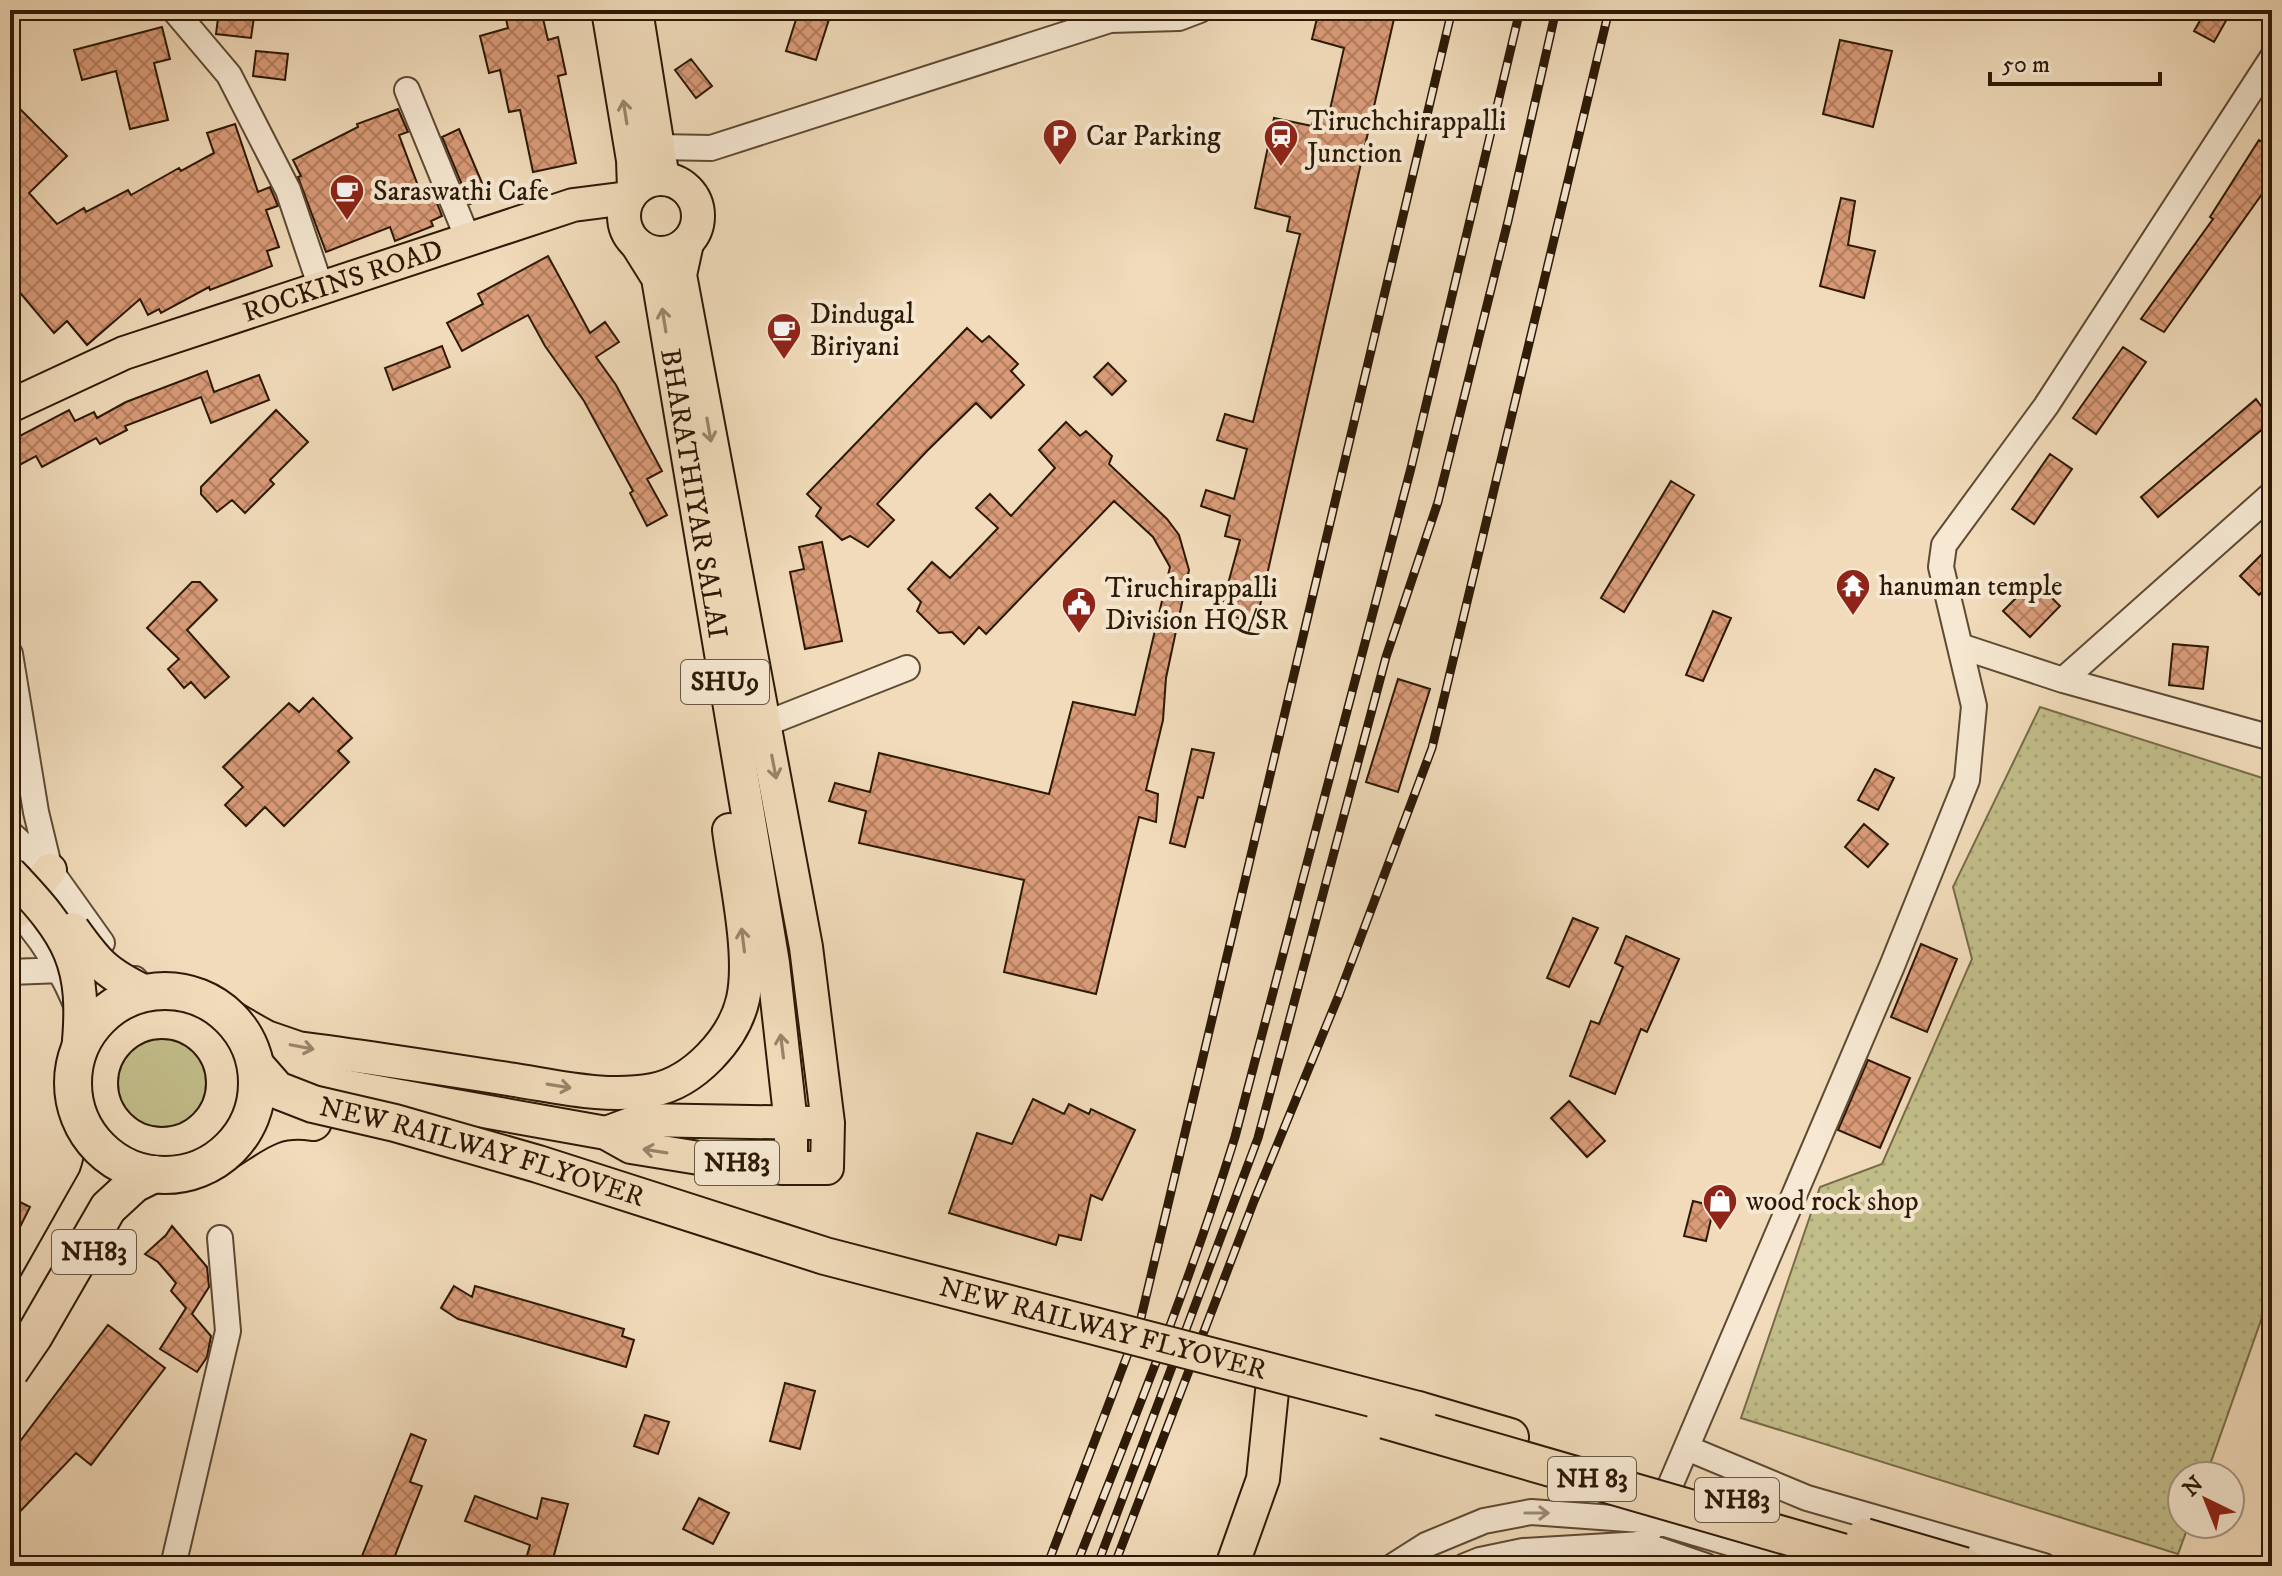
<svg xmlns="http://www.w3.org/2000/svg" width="2282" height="1576" viewBox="0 0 2282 1576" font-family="'IM FELL DW Pica',serif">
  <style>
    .grass { fill: #c2be8a; stroke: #786c48; stroke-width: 2 }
    .park { fill: url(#park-dots); stroke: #786c48; stroke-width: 2 }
    .building { fill: url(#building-cross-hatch); stroke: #2d1906; stroke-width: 2 }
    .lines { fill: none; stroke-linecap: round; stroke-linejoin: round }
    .minor-casing { stroke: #5e4a33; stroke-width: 28 }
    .major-casing { stroke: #2d1906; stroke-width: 36 }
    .highway-casing { stroke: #2d1906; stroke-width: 40 }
    .minor { stroke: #f6e8d2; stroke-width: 24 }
    .major { stroke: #f1dbba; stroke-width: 32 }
    .highway { stroke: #f1dbba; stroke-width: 36 }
    .rail-casing { stroke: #2d1906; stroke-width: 9 }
    .rail { stroke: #f6e8d2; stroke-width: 6; stroke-dasharray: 18; stroke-linecap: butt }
    .major-bridge-casing { stroke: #2d1906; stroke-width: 36; stroke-linecap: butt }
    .highway-bridge-casing { stroke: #2d1906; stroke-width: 40; stroke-linecap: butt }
    .major-bridge { stroke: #f1dbba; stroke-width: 32 }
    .highway-bridge { stroke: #f1dbba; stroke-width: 36 }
    .oneway { stroke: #998469 }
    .oneway2 { stroke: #9c8b76 }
    .labels { text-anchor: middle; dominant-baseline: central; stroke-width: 8; stroke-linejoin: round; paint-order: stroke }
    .shield { fill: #f6e8d2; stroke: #695743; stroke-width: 2 }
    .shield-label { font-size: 26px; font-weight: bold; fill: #2d1906 }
    .poi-label { font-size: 28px; fill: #2d1906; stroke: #f6e8d2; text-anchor: start }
    .street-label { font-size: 28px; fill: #2d1906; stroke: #f6e8d2 }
  </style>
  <defs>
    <pattern id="park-dots" width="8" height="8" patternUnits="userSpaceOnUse" patternTransform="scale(2)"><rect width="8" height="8" fill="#c2be8a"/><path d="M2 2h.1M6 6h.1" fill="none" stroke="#a7a376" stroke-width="1.8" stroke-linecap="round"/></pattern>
    <pattern id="building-cross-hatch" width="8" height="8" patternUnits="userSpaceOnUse" patternTransform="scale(2)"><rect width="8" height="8" fill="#da9b78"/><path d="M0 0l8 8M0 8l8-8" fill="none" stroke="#b17e60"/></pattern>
  </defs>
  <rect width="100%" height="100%" fill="#f1dbba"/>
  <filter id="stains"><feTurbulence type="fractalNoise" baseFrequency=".0025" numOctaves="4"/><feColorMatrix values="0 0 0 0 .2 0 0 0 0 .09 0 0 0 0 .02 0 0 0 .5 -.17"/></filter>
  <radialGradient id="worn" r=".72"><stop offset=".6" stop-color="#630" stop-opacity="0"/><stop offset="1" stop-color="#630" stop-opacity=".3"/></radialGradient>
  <path class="grass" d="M111 1085a51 51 0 1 1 102 0a51 51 0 1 1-102 0Z"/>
  <path class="park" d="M 2040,707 L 2272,781 L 2272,1289 L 2206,1476 L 2182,1476 L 2182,1524 L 2189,1524 L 2178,1554 L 1741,1418 L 1820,1187 L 1882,1164 L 1972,959 L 1953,887 Z"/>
  <path class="building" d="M 219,10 L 255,10 L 251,38 L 216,34 Z
    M 504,10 L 541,10 L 548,40 L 558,37 L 566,74 L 558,76 L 576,163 L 533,172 L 520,110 L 509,112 L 500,70 L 489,73 L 480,36 L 508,28 Z
    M 799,10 L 832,10 L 816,60 L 786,51 Z
    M 1319,10 L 1396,10 L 1256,623 L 1220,613 L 1240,540 L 1225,536 L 1230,516 L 1201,506 L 1206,490 L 1234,499 L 1247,449 L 1217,440 L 1225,414 L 1253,422 L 1300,234 L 1287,231 L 1290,217 L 1255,208 L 1274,118 L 1312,126 L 1315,112 L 1329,114 L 1344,48 L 1312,39 Z
    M 2206,10 L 2232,10 L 2214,42 L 2194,31 Z
    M 162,27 L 170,59 L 154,63 L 168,120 L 130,129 L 116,71 L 82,80 L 74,50 Z
    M 1840,40 L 1892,51 L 1873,127 L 1823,114 Z
    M 256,51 L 288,54 L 285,80 L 253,76 Z
    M 691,59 L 712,86 L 696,98 L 675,70 Z
    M 10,99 L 67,156 L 29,193 L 57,224 L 84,208 L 86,212 L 128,190 L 131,195 L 179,168 L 181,171 L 214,153 L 207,133 L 235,124 L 258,192 L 270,187 L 278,206 L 266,210 L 279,247 L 267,251 L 272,266 L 210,290 L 209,287 L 161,313 L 159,309 L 148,315 L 140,299 L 87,345 L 67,321 L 54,333 L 10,281 Z
    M 398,109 L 408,132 L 399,135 L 423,199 L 433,193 L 442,216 L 431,221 L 433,226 L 395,241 L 390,227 L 326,252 L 298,177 L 301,176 L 293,160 L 358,127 L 357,124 Z
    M 459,129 L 488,197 L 470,204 L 442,137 Z
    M 2259,140 L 2272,149 L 2272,180 L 2164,332 L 2141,319 L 2213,219 L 2210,217 Z
    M 1841,198 L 1855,201 L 1848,245 L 1875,251 L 1864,298 L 1820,286 Z
    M 548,256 L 590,333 L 605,322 L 619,342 L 596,357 L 616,385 L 662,471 L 647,479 L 667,515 L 647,526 L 630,493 L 633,491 L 584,401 L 545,346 L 528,315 L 462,351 L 447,323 L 483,304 L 478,294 Z
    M 967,328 L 982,342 L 989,336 L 1018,364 L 1011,371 L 1024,385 L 991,418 L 976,403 L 927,451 L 877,504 L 894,520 L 868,547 L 850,536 L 842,540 L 816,516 L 821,508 L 807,494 Z
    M 442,346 L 450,367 L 393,390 L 385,368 Z
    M 2123,347 L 2146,362 L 2096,434 L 2073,418 Z
    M 1108,363 L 1126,381 L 1112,395 L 1094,377 Z
    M 207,371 L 214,392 L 259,375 L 269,400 L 211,423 L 201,397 L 125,426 L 127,430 L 100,444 L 96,438 L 42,467 L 36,456 L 10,470 L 10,441 L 69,410 L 75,421 L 94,412 L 97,418 L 126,402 Z
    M 2256,399 L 2272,421 L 2158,517 L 2141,497 Z
    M 276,410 L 308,442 L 270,480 L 274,484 L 245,513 L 232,500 L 217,512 L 201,494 L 201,487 Z
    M 1066,422 L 1080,436 L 1086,431 L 1112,456 L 1109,464 L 1167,519 L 1179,535 L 1189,570 L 1166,678 L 1163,720 L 1146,790 L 1158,794 L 1156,822 L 1139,817 L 1096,994 L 1004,972 L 1024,880 L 859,843 L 866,811 L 829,801 L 835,783 L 870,792 L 879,753 L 1049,794 L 1073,702 L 1135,715 L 1170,567 L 1153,537 L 1114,501 L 986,634 L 979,627 L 964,644 L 952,632 L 939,633 L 917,611 L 921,602 L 908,589 L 932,562 L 950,578 L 998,528 L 976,508 L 990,494 L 1011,516 L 1055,468 L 1039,450 Z
    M 2050,454 L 2072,469 L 2034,524 L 2012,509 Z
    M 1671,481 L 1694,495 L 1624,612 L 1601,598 Z
    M 822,542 L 842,641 L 805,649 L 790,572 L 804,569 L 799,547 Z
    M 2272,544 L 2272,581 L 2259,595 L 2240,576 Z
    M 2034,580 L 2060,606 L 2030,637 L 2003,611 Z
    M 192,582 L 200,582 L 217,600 L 187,630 L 229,677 L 205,698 L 191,682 L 184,688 L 168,669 L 179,659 L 147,628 Z
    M 1713,611 L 1731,618 L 1703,681 L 1686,675 Z
    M 2173,644 L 2208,647 L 2203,689 L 2169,685 Z
    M 1398,679 L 1430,689 L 1398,792 L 1366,782 Z
    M 313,698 L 352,738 L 338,751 L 349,762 L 284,826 L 265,807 L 246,826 L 225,805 L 243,787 L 223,767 L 289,703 L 299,712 Z
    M 1192,749 L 1214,753 L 1203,798 L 1198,797 L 1185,847 L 1170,843 Z
    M 1875,769 L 1894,778 L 1878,810 L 1858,800 Z
    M 1864,824 L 1888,844 L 1868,867 L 1845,847 Z
    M 1573,918 L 1598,928 L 1569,987 L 1547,978 Z
    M 1626,936 L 1679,959 L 1647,1032 L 1641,1029 L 1615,1094 L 1570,1076 L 1591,1021 L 1599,1024 L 1623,967 L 1615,963 Z
    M 1921,944 L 1957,959 L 1927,1032 L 1891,1017 Z
    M 1868,1060 L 1910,1078 L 1880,1148 L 1838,1130 Z
    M 1033,1099 L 1064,1114 L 1069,1104 L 1089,1114 L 1091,1109 L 1135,1130 L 1102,1200 L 1091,1195 L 1081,1240 L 1059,1235 L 1056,1245 L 949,1213 L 977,1133 L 1012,1144 Z
    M 1569,1101 L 1605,1141 L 1587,1157 L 1551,1118 Z
    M 10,1197 L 30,1207 L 10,1247 Z
    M 1693,1201 L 1714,1206 L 1706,1241 L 1684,1236 Z
    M 172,1226 L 207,1267 L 209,1287 L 192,1314 L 211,1336 L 207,1357 L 197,1372 L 160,1349 L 186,1308 L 171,1291 L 176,1283 L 158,1262 L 145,1254 L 166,1235 Z
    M 454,1286 L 472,1297 L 475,1286 L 624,1329 L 622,1336 L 634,1340 L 626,1367 L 458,1319 L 441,1308 Z
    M 108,1325 L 165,1368 L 91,1465 L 76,1453 L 10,1522 L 10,1430 L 21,1440 Z
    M 785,1383 L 815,1391 L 800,1449 L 770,1441 Z
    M 645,1415 L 669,1422 L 658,1454 L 634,1446 Z
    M 411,1434 L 426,1440 L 410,1482 L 422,1486 L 391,1566 L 358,1566 Z
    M 475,1496 L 537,1519 L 542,1498 L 568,1504 L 551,1566 L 524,1566 L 530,1545 L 465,1521 Z
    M 699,1498 L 729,1513 L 713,1544 L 683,1529 Z"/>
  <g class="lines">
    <defs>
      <path id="minor" d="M 174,10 L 229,75 L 288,190 L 321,288
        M 407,90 L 468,239
        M 658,147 L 711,148 L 1110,20 L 1179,18 L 1200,10
        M 1960,646 L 2063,680 L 2272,738
        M 10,654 L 36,812 L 50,870
        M 2063,680 L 2272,494
        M 765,724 L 907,668
        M 10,833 L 50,870 L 102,943
        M 10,903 C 60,957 77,1002 101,1071
        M 10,972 L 62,970
        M 135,979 L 177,1024
        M 1687,1448 L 1807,1498 L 2044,1566
        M 1642,1544 L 1655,1521 L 1892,966 L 1967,780 L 1974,706 L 1941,567 L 1944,545 L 2046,406 L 2272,58
        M 173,1566 L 228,1331 L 220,1238
        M 1393,1566 L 1426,1545 L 1484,1521 L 1531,1512 L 1655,1521 L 1807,1566
        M 1465,1566 L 1480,1560 L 1523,1551 L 1642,1544 L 1706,1566"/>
      <g id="major">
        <path d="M 608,10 L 633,160 L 634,189"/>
        <path d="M 636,10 L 663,179"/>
        <circle cx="661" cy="216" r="37"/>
        <path id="s1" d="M 638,246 L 658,278 L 773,963 L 791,1124 L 791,1168"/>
        <path id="s2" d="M 10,406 L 124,353 L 573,205 L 628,198"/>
        <path d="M 17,911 L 50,870"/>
        <path d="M 231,1017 L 266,1037 L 298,1048 C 368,1057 438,1068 508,1079 C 556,1086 605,1099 653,1090 C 694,1082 734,1039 743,999 C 753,954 735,877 729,830"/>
        <circle cx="162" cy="1083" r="61"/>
        <path d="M 202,1035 L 269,1071 L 310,1080 L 606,1133 L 631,1147 L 705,1159 L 783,1168 L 827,1168 L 828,1123 L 806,947 L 680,275 L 687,243"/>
        <path d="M 606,1133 L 641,1120 L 813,1123"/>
        <path d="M 10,1329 L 95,1179 C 105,1153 104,1127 101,1100"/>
        <path d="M 1232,1566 L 1263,1479 L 1274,1372"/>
      </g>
      <path id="highway" d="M 224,1153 C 256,1133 273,1116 313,1122
        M 1418,1410 L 1510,1437"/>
    </defs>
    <use href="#minor" class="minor-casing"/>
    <use href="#major" class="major-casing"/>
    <use href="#highway" class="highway-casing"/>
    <use href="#minor" class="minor"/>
    <use href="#major" class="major"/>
    <use href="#highway" class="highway"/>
    <defs>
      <path id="rail" d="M 1047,1566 L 1140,1322 L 1452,10
        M 1076,1566 C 1132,1424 1190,1283 1235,1137 L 1411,468 L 1520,10
        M 1097,1566 L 1258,1138 L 1386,657 L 1438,502 L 1508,221 L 1556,10
        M 1114,1566 L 1254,1201 L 1339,995 L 1432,748 L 1609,10"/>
    </defs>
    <use href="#rail" class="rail-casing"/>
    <use href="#rail" class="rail"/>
    <defs>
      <path id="major-bridge" d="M 10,873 C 71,937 87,963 78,1052
        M 73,929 C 98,964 106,973 145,992"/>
      <g id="highway-bridge">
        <circle cx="165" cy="1083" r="92"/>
        <path id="s3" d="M 256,1066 L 277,1090 L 313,1104 L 395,1123 L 538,1164 L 825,1256 L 1418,1410"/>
        <path d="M 10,1371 L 34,1336 L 108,1208 L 134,1184 L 154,1174"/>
        <path d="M 1385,1420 L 1890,1566"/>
        <path d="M 1865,1537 L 1964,1566"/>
      </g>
    </defs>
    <use href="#major-bridge" class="major-bridge-casing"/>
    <use href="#highway-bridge" class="highway-bridge-casing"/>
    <use href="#major-bridge" class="major-bridge"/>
    <use href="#highway-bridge" class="highway-bridge"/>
  </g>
  <defs><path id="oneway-shaft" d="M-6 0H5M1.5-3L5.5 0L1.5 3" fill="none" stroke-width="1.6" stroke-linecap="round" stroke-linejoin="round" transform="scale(2)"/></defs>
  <g class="oneway">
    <use href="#oneway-shaft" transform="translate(625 112) rotate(-99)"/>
    <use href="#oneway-shaft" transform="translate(664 320) rotate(-99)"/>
    <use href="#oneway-shaft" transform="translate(709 430) rotate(80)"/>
    <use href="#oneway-shaft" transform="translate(774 767) rotate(79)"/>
    <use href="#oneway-shaft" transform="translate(743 940) rotate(-97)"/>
    <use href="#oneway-shaft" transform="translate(782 1046) rotate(-97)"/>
    <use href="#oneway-shaft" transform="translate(302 1047) rotate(11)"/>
    <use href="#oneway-shaft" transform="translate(559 1086) rotate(9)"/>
    <use href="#oneway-shaft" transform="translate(655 1151) rotate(-171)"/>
  </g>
  <use class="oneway2" href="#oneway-shaft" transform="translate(1537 1513)"/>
  <defs>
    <symbol id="parking-pin" viewBox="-11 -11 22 30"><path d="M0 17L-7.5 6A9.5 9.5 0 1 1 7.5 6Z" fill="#8f2418" stroke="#f6e8d2"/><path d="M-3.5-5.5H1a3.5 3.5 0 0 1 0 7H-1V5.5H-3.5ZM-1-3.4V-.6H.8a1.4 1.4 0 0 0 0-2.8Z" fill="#fff"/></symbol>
    <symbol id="station-pin" viewBox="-11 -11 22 30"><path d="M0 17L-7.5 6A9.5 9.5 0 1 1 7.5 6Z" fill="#8f2418" stroke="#f6e8d2"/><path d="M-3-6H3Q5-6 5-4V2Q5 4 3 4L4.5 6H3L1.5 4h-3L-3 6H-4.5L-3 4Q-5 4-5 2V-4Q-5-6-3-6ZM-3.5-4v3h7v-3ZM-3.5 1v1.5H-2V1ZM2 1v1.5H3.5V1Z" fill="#fff"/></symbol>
    <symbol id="cafe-pin" viewBox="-11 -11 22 30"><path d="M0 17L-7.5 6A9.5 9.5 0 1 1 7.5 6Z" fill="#8f2418" stroke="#f6e8d2"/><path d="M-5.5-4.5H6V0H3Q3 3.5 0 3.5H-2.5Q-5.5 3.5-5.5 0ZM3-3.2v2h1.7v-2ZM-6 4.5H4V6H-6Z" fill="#fff"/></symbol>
    <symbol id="temple-pin" viewBox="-11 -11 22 30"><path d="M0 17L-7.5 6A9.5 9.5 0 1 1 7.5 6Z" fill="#8f2418" stroke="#f6e8d2"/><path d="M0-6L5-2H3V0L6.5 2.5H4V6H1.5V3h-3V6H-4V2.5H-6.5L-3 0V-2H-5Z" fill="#fff"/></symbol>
    <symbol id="civic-pin" viewBox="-11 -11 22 30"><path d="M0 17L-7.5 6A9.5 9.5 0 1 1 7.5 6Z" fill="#8f2418" stroke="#f6e8d2"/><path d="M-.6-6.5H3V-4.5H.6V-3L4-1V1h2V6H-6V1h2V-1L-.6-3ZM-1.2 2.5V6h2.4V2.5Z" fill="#fff"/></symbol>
    <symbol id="shop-pin" viewBox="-11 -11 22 30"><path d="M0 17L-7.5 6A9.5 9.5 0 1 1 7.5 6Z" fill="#8f2418" stroke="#f6e8d2"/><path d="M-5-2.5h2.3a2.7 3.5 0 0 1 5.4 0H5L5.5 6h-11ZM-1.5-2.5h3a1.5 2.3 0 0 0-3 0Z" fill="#fff"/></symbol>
  </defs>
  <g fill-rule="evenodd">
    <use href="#parking-pin" x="1040" y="116" width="40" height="54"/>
    <use href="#station-pin" x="1261" y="117" width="40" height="54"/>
    <use href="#cafe-pin" x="327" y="171" width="40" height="54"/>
    <use href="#cafe-pin" x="764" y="310" width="40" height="54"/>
    <use href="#temple-pin" x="1833" y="566" width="40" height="54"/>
    <use href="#civic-pin" x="1059" y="584" width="40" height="54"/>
    <use href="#shop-pin" x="1700" y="1181" width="40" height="54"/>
  </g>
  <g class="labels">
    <g class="shield">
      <rect x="681" y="660" width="88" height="44" rx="6"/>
      <rect x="695" y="1141" width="84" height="44" rx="6"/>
      <rect x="52" y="1230" width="84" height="44" rx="6"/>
      <rect x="1548" y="1457" width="88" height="44" rx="6"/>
      <rect x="1695" y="1478" width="84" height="44" rx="6"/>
    </g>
    <g class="shield-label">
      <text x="725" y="682">SHU9</text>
      <text x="737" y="1163">NH83</text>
      <text x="94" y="1252">NH83</text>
      <text x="1592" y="1479">NH 83</text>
      <text x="1737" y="1500">NH83</text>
    </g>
    <g class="poi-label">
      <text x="1307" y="121">Tiruchchirappalli<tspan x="1307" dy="32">Junction</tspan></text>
      <text x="1086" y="136">Car Parking</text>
      <text x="373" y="191">Saraswathi Cafe</text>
      <text x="810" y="314">Dindugal<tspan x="810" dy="32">Biriyani</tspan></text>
      <text x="1879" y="586">hanuman temple</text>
      <text x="1105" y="588">Tiruchirappalli<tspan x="1105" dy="32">Division HQ/SR</tspan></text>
      <text x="1746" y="1201">wood rock shop</text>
    </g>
    <g class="street-label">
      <text stroke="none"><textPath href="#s2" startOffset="356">ROCKINS ROAD</textPath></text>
      <text stroke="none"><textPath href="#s1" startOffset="256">BHARATHIYAR SALAI</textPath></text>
      <text stroke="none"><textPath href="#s3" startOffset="246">NEW RAILWAY FLYOVER</textPath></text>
      <text stroke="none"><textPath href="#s3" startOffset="892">NEW RAILWAY FLYOVER</textPath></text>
    </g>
  </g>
  <rect width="2282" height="1576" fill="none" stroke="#f1dbba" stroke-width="40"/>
  <rect x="12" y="12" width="2258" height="1552" fill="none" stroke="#2d1906" stroke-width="4"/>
  <rect x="20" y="20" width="2242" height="1536" fill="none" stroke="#2d1906" stroke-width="2"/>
  <g transform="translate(2206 1500) rotate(317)"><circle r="38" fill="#f6e8d2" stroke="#a69580" stroke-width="2"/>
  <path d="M0-6L14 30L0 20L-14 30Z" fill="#8f2418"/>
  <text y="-12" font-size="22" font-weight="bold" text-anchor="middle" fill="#2d1906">N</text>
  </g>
  <path d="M1990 72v12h170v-12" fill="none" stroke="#2d1906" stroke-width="4"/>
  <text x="2002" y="72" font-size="24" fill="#2d1906" stroke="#f6e8d2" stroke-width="6" paint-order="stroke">50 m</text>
  <rect width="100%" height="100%" filter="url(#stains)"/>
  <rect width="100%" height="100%" fill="url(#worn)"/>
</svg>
